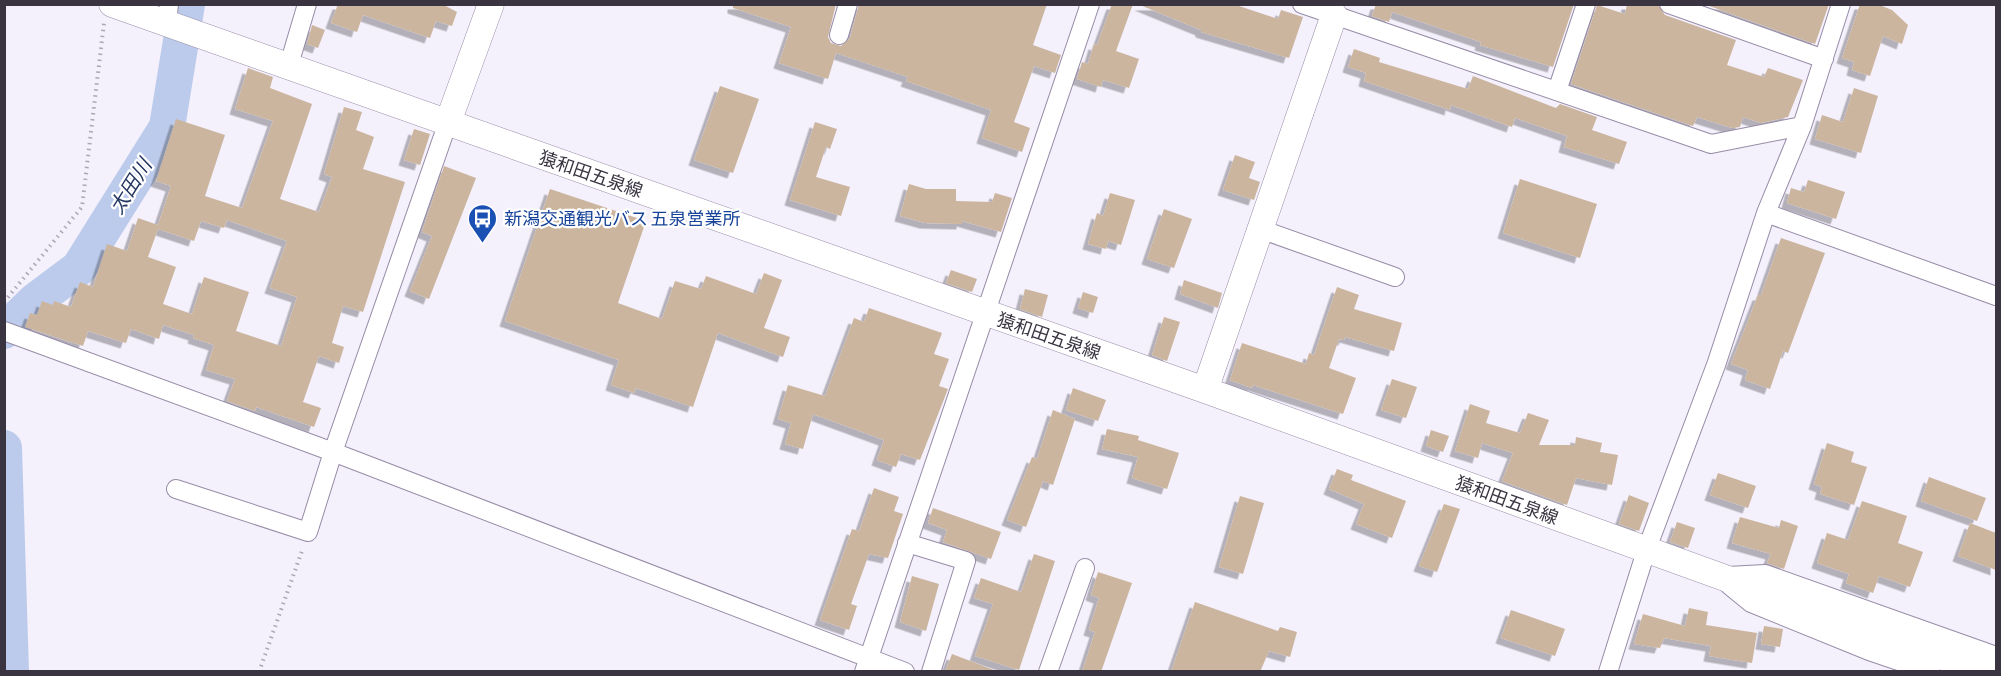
<svg xmlns="http://www.w3.org/2000/svg" width="2001" height="676" viewBox="0 0 2001 676" font-family="'Asap Condensed','Noto Sans JP',sans-serif">
  <style>
    .lines { fill: none; stroke-linecap: round; stroke-linejoin: round }
    .river { stroke: #bccbeb; stroke-width: 36 }
    .building { fill: #ccb59e; fill-rule: evenodd; filter: url(#shadow) }
    .street-casing { stroke: #978ba6; stroke-width: 20 }
    .secondary-casing { stroke: #978ba6; stroke-width: 27 }
    .path { stroke: #aba7b3; stroke-width: 4; stroke-dasharray: 1.5 4.5; stroke-linecap: butt }
    .street { stroke: #fff; stroke-width: 18 }
    .secondary { stroke: #fff; stroke-width: 26 }
    .labels { text-anchor: middle; dominant-baseline: central; stroke-width: 4.5; stroke-linejoin: round; paint-order: stroke }
    .street-label { font-size: 18px; fill: #393440; stroke: #fff }
    .transit-label { font-size: 18px; fill: #164399; stroke: #fff; text-anchor: start }
    .water-label { font-size: 20px; font-style: italic; fill: #263862; stroke: #fff }
  </style>
  <defs>
    <filter id="shadow"><feDropShadow dx="-5.5" dy="5.5" stdDeviation="0" flood-color="#0004"/></filter>
  </defs>
  <rect width="100%" height="100%" fill="#f4f0fc"/>
  <g class="lines">
    <path class="river" d="M 4,331 L 35,301 L 79,268 L 167,127 L 187,4
      M 4,448 L 11,672"/>
  </g>
  <path class="building" d="M 338,4 L 442,4 L 457,12 L 452,26 L 436,21 L 430,38 L 363,15 L 357,32 L 331,23 Z
    M 733,4 L 836,4 L 828,37 L 831,43 L 841,46 L 850,38 L 859,4 L 1047,4 L 1033,45 L 1061,55 L 1055,73 L 1034,66 L 1014,122 L 1030,128 L 1022,152 L 982,138 L 991,110 L 906,81 L 908,77 L 836,53 L 828,79 L 779,63 L 791,27 L 733,8 Z
    M 1112,4 L 1133,4 L 1116,51 L 1139,59 L 1129,88 L 1103,80 L 1101,87 L 1077,79 L 1082,62 L 1088,64 L 1094,44 L 1097,45 Z
    M 1233,4 L 1278,19 L 1281,10 L 1303,17 L 1289,58 L 1201,32 L 1201,30 L 1140,5 Z
    M 1376,4 L 1574,4 L 1553,67 L 1480,45 L 1481,42 L 1392,12 L 1389,22 L 1372,16 Z
    M 1627,4 L 1658,4 L 1665,15 L 1736,40 L 1727,65 L 1764,77 L 1768,68 L 1803,80 L 1788,117 L 1761,123 L 1743,117 L 1740,127 L 1732,128 L 1697,117 L 1693,126 L 1571,84 L 1597,5 L 1625,14 Z
    M 1704,4 L 1829,4 L 1815,44 Z
    M 1860,4 L 1877,4 L 1892,10 L 1908,25 L 1902,44 L 1883,36 L 1870,76 L 1852,70 L 1854,62 L 1842,58 Z
    M 312,25 L 325,30 L 318,48 L 307,44 Z
    M 1354,49 L 1380,58 L 1379,62 L 1468,89 L 1473,76 L 1556,108 L 1560,104 L 1597,117 L 1592,130 L 1627,142 L 1619,164 L 1564,147 L 1567,136 L 1515,118 L 1512,127 L 1451,105 L 1450,110 L 1364,81 L 1366,73 L 1348,67 Z
    M 248,68 L 273,77 L 270,88 L 312,104 L 280,199 L 319,212 L 332,177 L 324,174 L 344,107 L 362,112 L 356,130 L 374,137 L 363,169 L 405,182 L 363,312 L 343,306 L 332,343 L 344,347 L 339,363 L 319,356 L 303,402 L 321,408 L 314,427 L 256,407 L 255,411 L 227,401 L 235,379 L 206,370 L 214,345 L 193,338 L 194,335 L 163,325 L 159,339 L 131,329 L 126,343 L 88,331 L 83,346 L 25,327 L 30,313 L 37,315 L 42,301 L 53,305 L 54,301 L 71,307 L 80,282 L 93,287 L 107,244 L 127,251 L 138,218 L 158,225 L 171,186 L 156,181 L 176,119 L 225,135 L 205,196 L 242,208 L 273,121 L 235,109 ZM 227,220 L 287,241 L 270,288 L 297,297 L 281,346 L 236,331 L 249,292 L 204,277 L 192,314 L 163,304 L 176,267 L 148,257 L 158,229 L 194,241 L 201,221 L 224,228 Z
    M 720,86 L 759,99 L 733,173 L 694,160 Z
    M 1854,88 L 1878,96 L 1861,153 L 1815,139 L 1822,115 L 1843,122 Z
    M 815,122 L 837,129 L 830,149 L 826,147 L 816,177 L 850,187 L 841,216 L 790,200 Z
    M 414,129 L 430,134 L 420,165 L 404,160 Z
    M 1235,155 L 1255,162 L 1249,178 L 1260,182 L 1254,200 L 1223,190 Z
    M 444,166 L 476,178 L 429,299 L 410,291 L 432,236 L 422,232 Z
    M 1520,179 L 1597,204 L 1580,258 L 1503,233 Z
    M 1808,180 L 1845,192 L 1836,219 L 1787,203 L 1791,188 L 1804,192 Z
    M 909,184 L 926,189 L 956,189 L 956,201 L 992,202 L 995,193 L 1012,198 L 1001,232 L 962,221 L 962,224 L 925,223 L 900,216 Z
    M 550,189 L 646,221 L 618,303 L 662,319 L 675,281 L 701,289 L 706,276 L 756,294 L 764,273 L 782,280 L 764,328 L 790,337 L 783,357 L 718,333 L 693,407 L 636,388 L 634,393 L 611,385 L 619,360 L 505,321 Z
    M 1110,193 L 1135,200 L 1121,245 L 1108,241 L 1106,249 L 1088,244 L 1097,213 L 1103,216 Z
    M 1164,209 L 1192,219 L 1174,268 L 1147,259 Z
    M 1781,238 L 1825,253 L 1788,353 L 1783,351 L 1770,389 L 1745,380 L 1748,370 L 1731,364 L 1758,295 L 1761,295 Z
    M 951,270 L 977,279 L 972,292 L 946,283 Z
    M 1184,280 L 1222,293 L 1218,308 L 1180,294 Z
    M 1337,287 L 1359,295 L 1354,309 L 1402,323 L 1394,351 L 1345,337 L 1344,340 L 1339,339 L 1329,368 L 1356,378 L 1343,414 L 1253,385 L 1252,388 L 1230,380 L 1242,343 L 1306,364 L 1309,353 L 1314,355 Z
    M 1025,289 L 1048,295 L 1042,317 L 1020,309 Z
    M 1083,292 L 1098,297 L 1093,313 L 1078,308 Z
    M 869,308 L 942,333 L 934,354 L 949,359 L 939,386 L 948,389 L 920,460 L 901,454 L 896,467 L 877,460 L 884,440 L 813,414 L 803,449 L 785,444 L 791,423 L 778,419 L 788,385 L 825,396 L 854,318 L 864,322 Z
    M 1164,317 L 1180,322 L 1167,361 L 1152,355 Z
    M 1392,379 L 1417,387 L 1406,418 L 1381,410 Z
    M 1073,388 L 1106,400 L 1098,421 L 1066,410 Z
    M 1470,404 L 1490,411 L 1486,423 L 1520,433 L 1528,413 L 1549,420 L 1539,445 L 1575,445 L 1576,437 L 1602,443 L 1600,452 L 1618,455 L 1612,485 L 1576,478 L 1567,505 L 1502,481 L 1513,453 L 1482,443 L 1478,458 L 1455,451 Z
    M 1053,410 L 1075,419 L 1053,485 L 1043,481 L 1026,527 L 1007,520 L 1032,457 L 1037,459 Z
    M 1107,429 L 1139,436 L 1138,440 L 1179,453 L 1167,489 L 1132,478 L 1138,457 L 1102,449 Z
    M 1431,430 L 1449,436 L 1443,452 L 1426,446 Z
    M 1827,443 L 1854,452 L 1851,462 L 1867,467 L 1854,505 L 1820,494 L 1822,487 L 1814,484 Z
    M 1337,469 L 1353,475 L 1351,480 L 1406,501 L 1392,538 L 1356,524 L 1364,504 L 1329,489 Z
    M 1718,473 L 1756,486 L 1748,508 L 1710,495 Z
    M 1929,477 L 1986,498 L 1977,521 L 1921,501 Z
    M 874,488 L 899,497 L 894,511 L 903,514 L 888,558 L 869,554 L 851,604 L 857,606 L 849,630 L 820,620 L 852,529 L 859,531 Z
    M 1629,495 L 1649,503 L 1639,531 L 1619,524 Z
    M 1240,496 L 1264,503 L 1243,574 L 1219,567 Z
    M 1862,501 L 1907,516 L 1898,543 L 1923,552 L 1910,587 L 1879,576 L 1873,593 L 1846,583 L 1849,574 L 1817,563 L 1827,533 L 1848,540 Z
    M 1444,504 L 1460,509 L 1437,572 L 1419,566 Z
    M 933,508 L 1001,532 L 991,559 L 943,542 L 947,530 L 928,523 Z
    M 1740,517 L 1779,528 L 1781,520 L 1798,526 L 1784,569 L 1767,563 L 1771,554 L 1732,543 Z
    M 1677,522 L 1695,528 L 1688,548 L 1670,542 Z
    M 1970,523 L 1996,533 L 1996,570 L 1958,556 Z
    M 1034,554 L 1055,561 L 1019,670 L 975,656 L 993,604 L 974,598 L 981,578 L 1021,592 Z
    M 1098,572 L 1132,583 L 1101,672 L 1082,672 L 1095,632 L 1089,630 L 1099,598 L 1091,595 Z
    M 912,576 L 939,584 L 926,631 L 900,622 Z
    M 1195,602 L 1278,631 L 1280,627 L 1297,632 L 1290,657 L 1269,651 L 1260,672 L 1171,672 Z
    M 1689,608 L 1708,612 L 1706,625 L 1757,633 L 1752,663 L 1709,656 L 1711,646 L 1664,638 L 1660,648 L 1634,644 L 1643,614 L 1685,626 Z
    M 1511,610 L 1565,629 L 1555,656 L 1501,638 Z
    M 1764,626 L 1783,629 L 1780,647 L 1761,644 Z
    M 952,654 L 994,670 L 994,672 L 945,672 Z"/>
  <g class="lines">
    <defs>
      <path id="street" d="M 1302,4 L 1711,144 L 1802,126
        M 1669,4 L 1824,59
        M 167,23 L 169,4
        M 839,35 L 848,4
        M 288,68 L 307,4
        M 1557,91 L 1586,4
        M 1766,213 L 1996,296
        M 1260,229 L 1395,277
        M 4,331 L 333,452 L 905,672
        M 176,489 L 308,532 L 333,452 L 447,125
        M 907,543 L 966,561 L 931,672
        M 1728,576 L 1765,574 L 1996,656
        M 1729,585 L 1751,603 L 1869,651 L 1931,672
        M 864,672 L 1090,4
        M 1048,672 L 1085,568
        M 1608,672 L 1646,551 L 1716,365 L 1766,213 L 1802,126 L 1841,4"/>
      <path id="secondary" d="M 112,4 L 1205,390 L 1985,672
        M 447,125 L 491,4
        M 1205,390 L 1334,15"/>
    </defs>
    <use href="#street" class="street-casing"/>
    <use href="#secondary" class="secondary-casing"/>
    <path class="path" d="M 4,302 L 82,207 L 104,23
      M 259,672 L 303,548"/>
    <use href="#street" class="street"/>
    <use href="#secondary" class="secondary"/>
  </g>
  <defs>
    <symbol id="bus-pin" viewBox="-11 -11 22 30"><path d="M0 17L-7.5 6A9.5 9.5 0 1 1 7.5 6Z" fill="#1a4fb4" stroke="#fff"/><path d="M-5-6H5V4H4V6H2V4H-2V6H-4V4H-5ZM-3.5-4V0h7V-4ZM-3.5 1.2v1.5H-2V1.2ZM2 1.2v1.5H3.5V1.2Z" fill="#fff"/></symbol>
  </defs>
  <g fill-rule="evenodd">
    <use href="#bus-pin" x="466" y="202" width="33" height="45"/>
  </g>
  <g class="labels">
    <g class="street-label">
      <text transform="translate(591 174) rotate(19)">猿和田五泉線</text>
      <text transform="translate(1049 336) rotate(19)">猿和田五泉線</text>
      <text transform="translate(1507 500) rotate(20)">猿和田五泉線</text>
    </g>
    <g class="transit-label">
      <text x="504" y="218">新潟交通観光バス 五泉営業所</text>
    </g>
    <g class="water-label">
      <text transform="translate(130 186) rotate(-58)">太田川</text>
    </g>
  </g>
  <rect width="2001" height="676" fill="none" stroke="#393440" stroke-width="12"/>
</svg>
